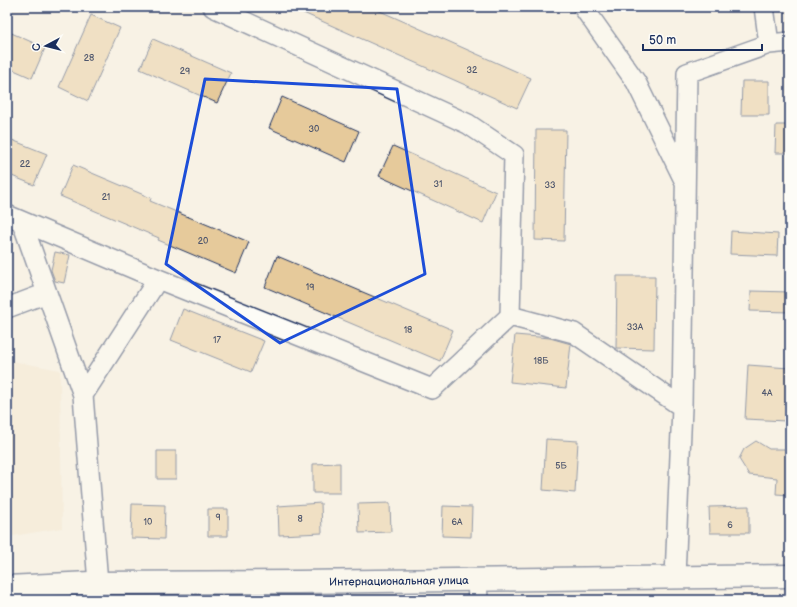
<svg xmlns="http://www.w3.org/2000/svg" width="797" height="607" viewBox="0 0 797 607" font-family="'Balsamiq Sans',sans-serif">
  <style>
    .built { fill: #f3e6cf }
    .building { fill: #e6ca9b; stroke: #1b2f5e }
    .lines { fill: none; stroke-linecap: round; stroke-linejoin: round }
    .minor-casing { stroke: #1b2f5e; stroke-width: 22 }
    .tertiary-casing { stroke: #1b2f5e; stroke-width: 25 }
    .minor { stroke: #fdfcf7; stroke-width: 19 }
    .tertiary { stroke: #fdfcf7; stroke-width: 22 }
    .marked { fill: none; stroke: #1d4ed8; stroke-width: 3; stroke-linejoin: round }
    .labels { text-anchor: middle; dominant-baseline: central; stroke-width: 3; stroke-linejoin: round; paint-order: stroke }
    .number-label { font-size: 9px; fill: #4e566d }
    .street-label { font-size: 11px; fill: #1b2f5e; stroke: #fdfcf7 }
  </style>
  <rect width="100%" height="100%" fill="#f8f2e5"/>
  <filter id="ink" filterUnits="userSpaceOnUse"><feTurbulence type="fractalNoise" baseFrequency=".025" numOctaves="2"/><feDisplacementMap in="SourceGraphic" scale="8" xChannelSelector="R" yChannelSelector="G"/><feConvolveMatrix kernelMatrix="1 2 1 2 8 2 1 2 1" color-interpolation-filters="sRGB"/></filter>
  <g filter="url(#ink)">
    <path class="built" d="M 7,360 L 60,370 L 62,528 L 7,537 Z"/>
    <path class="building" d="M 290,7 L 371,7 L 531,78 L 517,108 Z
      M 91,15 L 120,28 L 88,101 L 59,87 Z
      M 7,31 L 45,48 L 32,78 L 7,67 Z
      M 153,39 L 231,73 L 217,103 L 140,69 Z
      M 742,81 L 769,81 L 769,115 L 741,115 Z
      M 282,97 L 359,131 L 346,162 L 269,128 Z
      M 776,125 L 790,125 L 790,153 L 775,153 Z
      M 536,130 L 566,130 L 564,241 L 535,240 Z
      M 7,138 L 47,154 L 34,185 L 7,174 Z
      M 393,146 L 496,192 L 483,223 L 379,176 Z
      M 73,165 L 151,198 L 150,201 L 249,242 L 236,273 L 158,240 L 159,238 L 60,196 Z
      M 731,231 L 778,234 L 777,256 L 730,254 Z
      M 55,252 L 70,255 L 64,283 L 55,281 L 51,270 Z
      M 277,256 L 453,330 L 440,361 L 265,287 Z
      M 617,276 L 655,276 L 654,349 L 616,348 Z
      M 751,291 L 790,292 L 790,312 L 750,311 Z
      M 183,309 L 264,341 L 251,372 L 171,340 Z
      M 515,335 L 550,338 L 571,344 L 566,388 L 510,382 Z
      M 748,365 L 789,368 L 786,421 L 745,419 Z
      M 546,439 L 578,441 L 575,493 L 543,490 Z
      M 756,441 L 769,449 L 790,449 L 790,495 L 776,494 L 777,478 L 749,475 L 739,459 L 744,449 Z
      M 157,451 L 176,451 L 176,479 L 157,479 Z
      M 340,463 L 340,493 L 313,493 L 313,464 Z
      M 321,503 L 322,533 L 279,535 L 278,506 Z
      M 390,503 L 391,532 L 359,533 L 358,504 Z
      M 132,504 L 165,505 L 164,539 L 131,538 Z
      M 443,506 L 472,507 L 471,537 L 442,536 Z
      M 749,506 L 749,533 L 710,533 L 709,507 Z
      M 208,509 L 228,509 L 228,536 L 208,536 Z"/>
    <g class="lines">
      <defs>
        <path id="minor" d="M 583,7 L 636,82 L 684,180
          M 764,7 L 769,44
          M 7,215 L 158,279 L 432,389 L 510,316 L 514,155 L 468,124 L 213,7
          M 22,222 L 83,395
          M 7,308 L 47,293
          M 510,316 L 574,333 L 682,407
          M 675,577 L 682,407 L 687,73 L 769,44 L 790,42
          M 477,579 L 478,600
          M 98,583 L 83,395 L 158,279"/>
        <g id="tertiary">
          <path id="s1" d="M 7,587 L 90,583 L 298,582 L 790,576"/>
        </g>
      </defs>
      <use href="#minor" class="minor-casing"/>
      <use href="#tertiary" class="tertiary-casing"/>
      <use href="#minor" class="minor"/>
      <use href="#tertiary" class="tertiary"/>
    </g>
  </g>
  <path d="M0 0H797V607H0ZM 205,79 L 397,89 L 425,274 L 280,343 L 166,264 Z" fill="#f8f2e5" fill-opacity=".55" fill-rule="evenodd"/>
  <path class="marked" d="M 205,79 L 397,89 L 425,274 L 280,343 L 166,264 Z"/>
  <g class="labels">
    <g class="number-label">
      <text x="89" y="58">28</text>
      <text x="472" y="70">32</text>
      <text x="185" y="71">29</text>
      <text x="314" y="129">30</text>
      <text x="25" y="164">22</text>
      <text x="438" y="184">31</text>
      <text x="550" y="185">33</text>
      <text x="106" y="197">21</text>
      <text x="203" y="241">20</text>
      <text x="310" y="287">19</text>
      <text x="635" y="327">33А</text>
      <text x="408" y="330">18</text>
      <text x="217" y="340">17</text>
      <text x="541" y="361">18Б</text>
      <text x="767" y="393">4А</text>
      <text x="561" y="466">5Б</text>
      <text x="218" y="517">9</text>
      <text x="300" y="519">8</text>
      <text x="148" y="522">10</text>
      <text x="457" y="522">6А</text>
      <text x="730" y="525">6</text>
    </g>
    <g class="street-label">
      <text stroke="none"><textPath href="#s1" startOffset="392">Интернациональная улица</textPath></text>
    </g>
  </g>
  <rect width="797" height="607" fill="none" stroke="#fdfcf7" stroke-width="24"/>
  <rect x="12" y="12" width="773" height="583" fill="none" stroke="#1b2f5e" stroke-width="1.5" filter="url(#ink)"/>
  <g transform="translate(46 46) rotate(263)" stroke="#fdfcf7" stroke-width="3" paint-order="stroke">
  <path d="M0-3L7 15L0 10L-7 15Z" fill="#1b2f5e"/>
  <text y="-6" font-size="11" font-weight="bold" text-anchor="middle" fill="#1b2f5e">С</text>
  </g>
  <path d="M643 44v6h119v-6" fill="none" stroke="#1b2f5e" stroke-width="2"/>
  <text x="649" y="44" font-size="12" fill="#1b2f5e" stroke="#fdfcf7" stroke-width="3" paint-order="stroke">50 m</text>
</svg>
